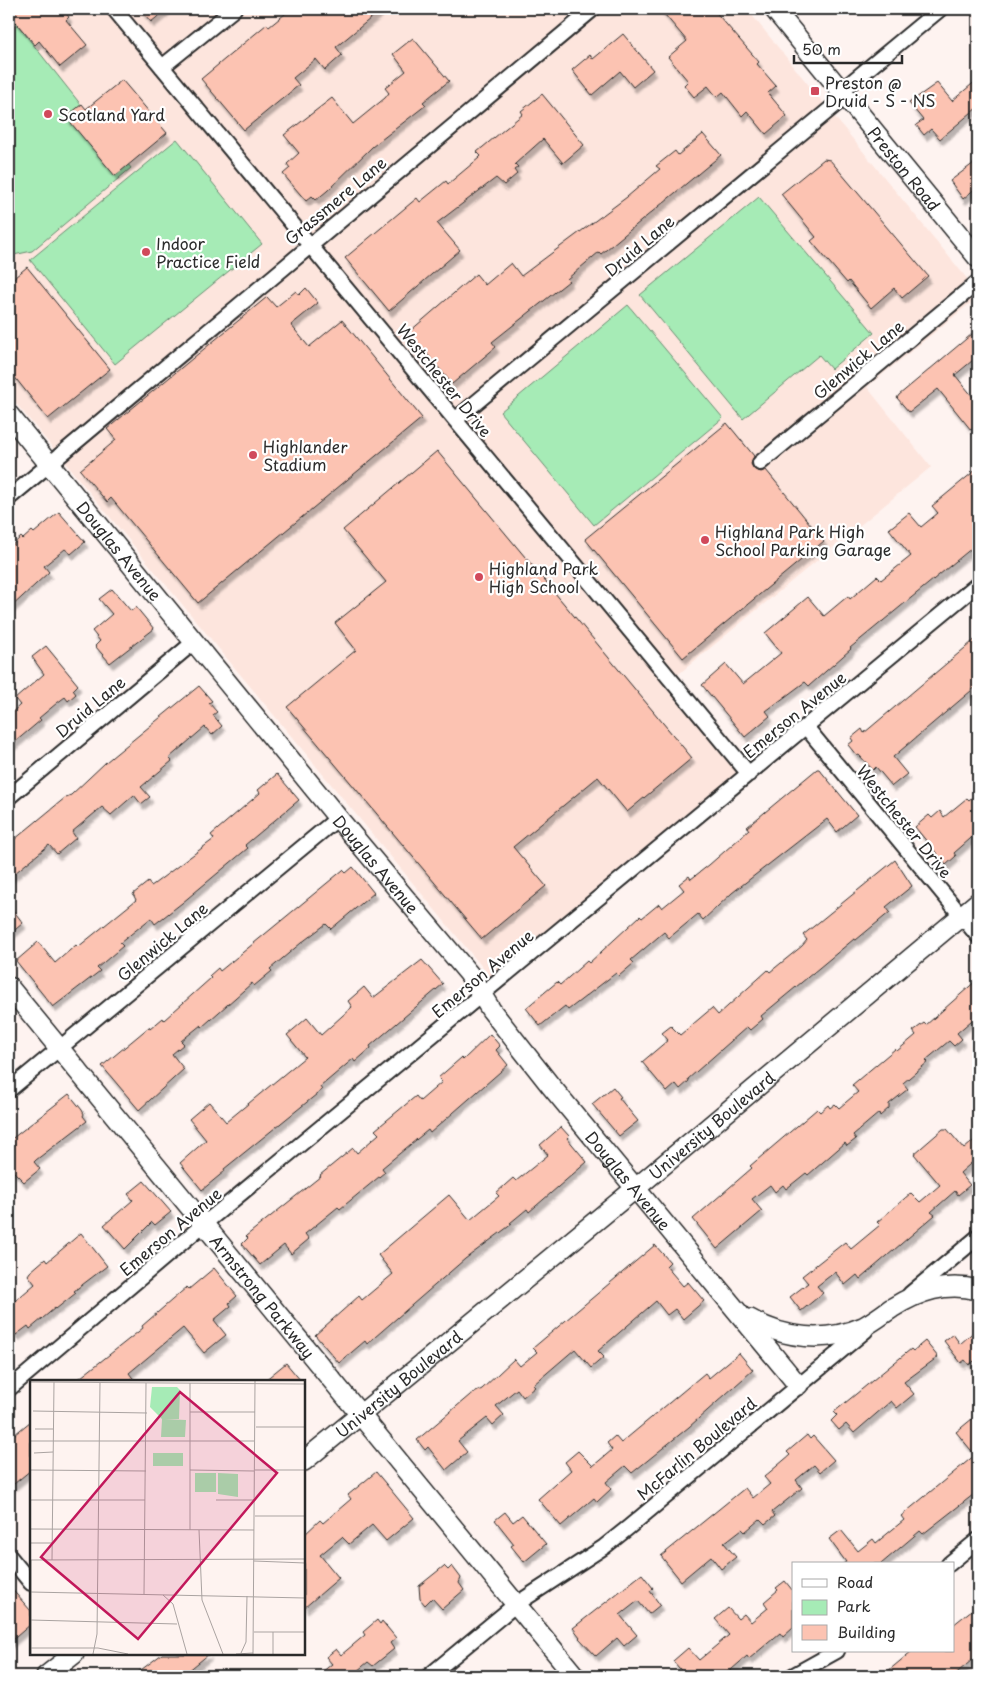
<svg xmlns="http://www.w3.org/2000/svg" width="987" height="1685" viewBox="0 0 987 1685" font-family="'Playpen Sans',sans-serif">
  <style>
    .built { fill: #fde5dd }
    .green { fill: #a6ebb6; stroke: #688b70 }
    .building { fill: #fcc3b2; stroke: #2b2b2b; filter: url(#shadow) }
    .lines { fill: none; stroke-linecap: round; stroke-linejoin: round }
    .street-casing { stroke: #2b2b2b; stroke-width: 18 }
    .secondary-casing { stroke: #2b2b2b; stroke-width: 22 }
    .street { stroke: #fff; stroke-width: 14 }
    .secondary { stroke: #fff; stroke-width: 19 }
    .poi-dot { fill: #d1495b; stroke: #fff; stroke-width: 2 }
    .labels { text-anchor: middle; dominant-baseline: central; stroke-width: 4.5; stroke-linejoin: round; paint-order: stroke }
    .poi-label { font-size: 16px; fill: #2b2b2b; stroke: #fff; text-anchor: start }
    .street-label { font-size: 16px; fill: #2b2b2b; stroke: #fff }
    .inset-road { fill: none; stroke: #aaa3a1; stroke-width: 1 }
    .view { fill: #c2185b; fill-opacity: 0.15; stroke: #c2185b; stroke-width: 2.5 }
    .inset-edge { fill: none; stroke: #2b2b2b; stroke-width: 2.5 }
  </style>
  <defs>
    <filter id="shadow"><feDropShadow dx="3" dy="5.5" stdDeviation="1" flood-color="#0004"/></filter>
  </defs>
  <rect width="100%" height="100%" fill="#fef3f0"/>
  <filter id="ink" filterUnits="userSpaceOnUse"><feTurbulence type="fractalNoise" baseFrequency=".02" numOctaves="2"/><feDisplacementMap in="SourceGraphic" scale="10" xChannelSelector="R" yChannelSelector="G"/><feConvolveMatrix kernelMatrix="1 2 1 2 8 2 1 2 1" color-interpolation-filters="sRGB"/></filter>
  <g filter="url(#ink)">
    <path class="built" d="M 9,9 L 747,9 L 824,104 L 740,174 L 750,186 L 834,116 L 978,292 L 978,297 L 867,387 L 931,467 L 664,686 L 739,774 L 493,980 L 9,395 Z"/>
    <path class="green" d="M 9,14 L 131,168 L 32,251 L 9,256 Z
      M 177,139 L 262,244 L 115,364 L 30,260 Z
      M 759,197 L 874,333 L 831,369 L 819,355 L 743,419 L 640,295 Z
      M 628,305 L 723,418 L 594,525 L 500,412 Z"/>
    <path class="building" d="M 11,9 L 62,9 L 69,17 L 66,20 L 87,45 L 60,67 L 39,41 L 35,45 L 12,18 L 16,15 Z
      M 140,9 L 167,9 L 151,22 Z
      M 291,9 L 382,9 L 336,47 L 342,55 L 325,70 L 316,59 L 293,78 L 299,85 L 244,130 L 201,79 L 267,24 L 269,27 Z
      M 660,9 L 713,9 L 759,62 L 757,64 L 776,86 L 768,93 L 787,116 L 766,134 L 747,111 L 742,116 L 723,92 L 717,97 L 708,86 L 694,97 L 684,85 L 688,81 L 668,57 L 687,41 Z
      M 623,34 L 653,70 L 633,87 L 620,71 L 592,95 L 572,70 L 590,55 L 593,59 Z
      M 413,38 L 449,81 L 423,102 L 426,105 L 372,147 L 327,191 L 316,200 L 312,196 L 306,201 L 283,174 L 290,168 L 287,164 L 299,153 L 284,135 L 332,98 L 353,124 L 385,98 L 389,93 L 385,88 L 406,71 L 393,54 Z
      M 978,79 L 978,107 L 940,139 L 931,129 L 924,135 L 916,125 L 923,120 L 909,103 L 937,83 L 952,101 Z
      M 122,80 L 167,133 L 115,176 L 66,117 L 82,104 L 86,109 Z
      M 542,94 L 584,145 L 563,163 L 543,139 L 515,164 L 518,167 L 514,170 L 517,174 L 504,185 L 496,178 L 437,223 L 460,250 L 389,311 L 345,258 L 417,198 L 420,202 L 446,181 L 448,184 L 479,158 L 481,156 L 477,152 L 523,114 L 521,111 Z
      M 703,134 L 721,155 L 601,254 L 599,252 L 567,279 L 569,281 L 492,342 L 496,347 L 452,384 L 409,332 L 476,274 L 485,285 L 511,263 L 521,276 L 627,197 L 660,169 L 656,166 L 675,151 L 678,155 Z
      M 824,159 L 830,160 L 928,276 L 902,298 L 894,288 L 871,308 L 849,281 L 847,283 L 811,241 L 816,237 L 781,194 Z
      M 978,160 L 978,186 L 963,199 L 950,181 Z
      M 27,267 L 110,369 L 48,419 L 9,370 L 9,282 Z
      M 306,288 L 318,303 L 291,325 L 309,347 L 342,320 L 422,418 L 198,603 L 111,498 L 107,502 L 80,470 L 116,440 L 107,429 L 267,297 L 276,307 L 296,291 L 299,295 Z
      M 978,329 L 978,356 L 955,375 L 978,403 L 978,424 L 971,430 L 938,389 L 909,412 L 897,398 L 899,395 Z
      M 727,423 L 754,456 L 751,464 L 754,469 L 761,472 L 766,470 L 824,541 L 683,658 L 585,539 Z
      M 437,451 L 692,758 L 627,812 L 598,777 L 513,847 L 546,886 L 482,939 L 287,707 L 356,650 L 335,623 L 386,582 L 343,530 Z
      M 978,468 L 978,543 L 850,648 L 851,649 L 809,686 L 805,682 L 766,711 L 770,716 L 745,737 L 702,685 L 726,664 L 743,684 L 781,653 L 765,633 L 808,597 L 824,616 L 848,596 L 850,599 L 877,576 L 881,580 L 911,556 L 889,529 L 909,513 L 921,527 L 938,513 L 932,506 Z
      M 59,512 L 85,542 L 71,554 L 65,549 L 44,566 L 49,572 L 9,609 L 9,548 L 21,537 L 23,539 L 32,531 L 34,533 Z
      M 112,589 L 131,611 L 136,607 L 154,629 L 110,663 L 95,646 L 100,641 L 92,631 L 112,614 L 99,599 Z
      M 978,637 L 978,685 L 893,757 L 907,774 L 892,786 L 876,767 L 873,770 L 859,755 L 857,756 L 848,745 L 853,741 L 851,738 L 862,729 L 864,733 Z
      M 46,646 L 78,685 L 73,690 L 76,694 L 68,701 L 65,697 L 57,703 L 39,718 L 41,720 L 9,747 L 9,715 L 20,705 L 15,699 L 44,674 L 32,657 Z
      M 199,686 L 212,701 L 209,703 L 217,712 L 213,715 L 222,726 L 212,735 L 205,727 L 169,758 L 172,761 L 141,787 L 150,797 L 141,804 L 134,795 L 111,815 L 102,807 L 72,832 L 76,838 L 57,854 L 49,845 L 9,878 L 9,844 L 66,797 L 71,795 L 106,762 Z
      M 817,769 L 819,769 L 857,815 L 837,832 L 827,819 L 732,893 L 703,920 L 698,914 L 669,938 L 664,932 L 631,960 L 634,963 L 619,976 L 616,973 L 568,1010 L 565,1006 L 540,1026 L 526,1008 L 557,982 L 560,985 L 587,961 L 589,963 L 640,916 L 642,918 L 659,904 L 662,908 L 684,890 L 679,884 L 689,876 L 691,879 L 709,865 L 749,830 L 747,827 Z
      M 277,774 L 299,800 L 245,845 L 248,848 L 182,903 L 155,924 L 151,918 L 120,943 L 123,946 L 97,968 L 100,971 L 53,1007 L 16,961 L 38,942 L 55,963 L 76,945 L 78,947 L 136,900 L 133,894 L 148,882 L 151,886 L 154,884 L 214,839 L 211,835 L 260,793 L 258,790 Z
      M 978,792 L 978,832 L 954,853 L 956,856 L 946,865 L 915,827 L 929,815 L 932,818 L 940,811 L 944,817 L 967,798 L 969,800 Z
      M 895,860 L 912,886 L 886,907 L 890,912 L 856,940 L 854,939 L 761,1016 L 763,1019 L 750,1030 L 747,1027 L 688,1079 L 689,1081 L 680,1089 L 676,1084 L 667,1092 L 642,1062 L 668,1040 L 662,1033 L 671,1026 L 680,1035 L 712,1008 L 718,1015 L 768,970 L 770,972 L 802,946 L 807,940 L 803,935 Z
      M 353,867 L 374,893 L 331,929 L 326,924 L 301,943 L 270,969 L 272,971 L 254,986 L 252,983 L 202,1027 L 201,1025 L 181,1041 L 184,1044 L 172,1054 L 184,1069 L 139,1110 L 102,1066 L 149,1027 L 150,1029 L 163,1018 L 164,1020 L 211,978 L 209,976 L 218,968 L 220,971 L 343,870 L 346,873 Z
      M 9,905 L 23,923 L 9,935 Z
      M 422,960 L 443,984 L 370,1046 L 371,1048 L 355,1062 L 353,1059 L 320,1087 L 322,1090 L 224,1169 L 225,1171 L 202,1190 L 180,1163 L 206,1140 L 189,1119 L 209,1102 L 226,1122 L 305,1057 L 287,1035 L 307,1018 L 321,1035 L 352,1007 L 348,1001 L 364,987 L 373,998 Z
      M 978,979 L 978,1015 L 957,1033 L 962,1039 L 954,1046 L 949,1041 L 926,1060 L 928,1062 L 903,1083 L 908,1089 L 889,1104 L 889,1108 L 880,1116 L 879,1113 L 853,1135 L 856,1139 L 847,1146 L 845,1143 L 808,1175 L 806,1173 L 786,1189 L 783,1185 L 775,1192 L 770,1185 L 752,1199 L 762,1211 L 717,1249 L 693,1219 L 752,1168 L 750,1166 L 817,1109 L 820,1112 L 828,1105 L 830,1108 L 835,1104 L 839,1108 L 858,1092 L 852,1085 L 895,1049 L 897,1051 L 916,1035 L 913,1031 L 924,1023 L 926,1025 Z
      M 490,1034 L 500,1046 L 496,1050 L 508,1065 L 430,1133 L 428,1130 L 382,1168 L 385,1172 L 340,1209 L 338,1207 L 305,1234 L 309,1239 L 291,1254 L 284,1245 L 260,1265 L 242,1244 L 248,1238 L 246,1236 L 321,1176 L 320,1175 L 353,1148 L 357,1153 L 379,1134 L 375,1130 L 416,1096 L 420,1101 L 442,1082 L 438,1078 L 461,1058 L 463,1060 Z
      M 613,1087 L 621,1097 L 619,1098 L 638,1121 L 619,1136 L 592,1104 Z
      M 69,1094 L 82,1110 L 84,1114 L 83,1116 L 87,1121 L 36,1160 L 34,1162 L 40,1169 L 24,1182 L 9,1167 L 9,1141 Z
      M 561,1127 L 569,1136 L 567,1138 L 587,1162 L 529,1212 L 527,1209 L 510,1223 L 512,1224 L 465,1259 L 367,1344 L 365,1341 L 339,1363 L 315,1335 L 359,1296 L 362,1300 L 393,1274 L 378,1255 L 449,1195 L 470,1220 L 499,1196 L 496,1193 L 513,1178 L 516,1181 L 548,1155 L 540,1145 Z
      M 943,1129 L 947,1129 L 964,1149 L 978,1137 L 978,1157 L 960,1173 L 970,1185 L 958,1195 L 955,1191 L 931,1212 L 935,1215 L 860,1279 L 857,1275 L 845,1285 L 835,1272 L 817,1286 L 823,1293 L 801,1311 L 790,1297 L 808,1283 L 802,1276 L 845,1242 L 851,1249 L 880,1225 L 877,1222 L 911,1193 L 920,1202 L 940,1185 L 914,1154 Z
      M 144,1181 L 171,1212 L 155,1225 L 152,1222 L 125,1249 L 104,1225 L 133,1200 L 128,1194 Z
      M 81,1233 L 107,1266 L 74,1291 L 76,1293 L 56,1309 L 55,1308 L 30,1329 L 28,1326 L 16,1335 L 9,1327 L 9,1306 L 35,1284 L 28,1275 L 30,1272 L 45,1259 L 47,1262 Z
      M 655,1245 L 670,1262 L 666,1266 L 683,1286 L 688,1282 L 704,1301 L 683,1319 L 675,1309 L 667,1315 L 656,1301 L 598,1351 L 604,1357 L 591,1368 L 575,1349 L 533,1385 L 535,1387 L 523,1397 L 517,1389 L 496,1406 L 504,1415 L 493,1425 L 487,1418 L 458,1441 L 467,1452 L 446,1470 L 428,1447 L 425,1450 L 417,1440 L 470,1395 L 482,1389 L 514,1359 L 520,1366 L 537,1352 L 533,1348 Z
      M 214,1268 L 237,1296 L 229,1303 L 231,1306 L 214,1320 L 226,1335 L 204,1353 L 183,1328 L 129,1373 L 135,1381 L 76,1381 L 143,1328 L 142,1326 L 187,1287 L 189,1289 Z
      M 978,1328 L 978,1358 L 969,1365 L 965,1360 L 961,1363 L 944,1341 L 953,1334 L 960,1344 Z
      M 925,1341 L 938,1357 L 904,1382 L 914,1394 L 897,1408 L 891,1401 L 854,1433 L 846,1424 L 839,1430 L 831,1421 L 837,1415 L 834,1412 L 911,1349 L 913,1351 Z
      M 739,1353 L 753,1370 L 689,1427 L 632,1473 L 625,1466 L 606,1482 L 611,1489 L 597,1502 L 594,1498 L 561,1526 L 538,1499 L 571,1470 L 565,1462 L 578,1451 L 593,1466 L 612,1450 L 607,1443 L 615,1436 L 621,1443 L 705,1373 L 709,1378 Z
      M 286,1363 L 301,1381 L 264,1381 Z
      M 978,1414 L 978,1491 L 923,1534 L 920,1531 L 881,1564 L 843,1564 L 846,1562 L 829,1539 L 841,1530 L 858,1551 L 873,1539 L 876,1543 L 904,1520 L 901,1516 L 975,1455 L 956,1432 Z
      M 31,1421 L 31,1470 L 9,1488 L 9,1439 Z
      M 807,1435 L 810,1439 L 813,1436 L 834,1460 L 820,1472 L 814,1465 L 796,1480 L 802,1488 L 772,1512 L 775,1516 L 765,1524 L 760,1519 L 745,1532 L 742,1529 L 724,1543 L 736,1557 L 721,1569 L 711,1556 L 681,1581 L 661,1556 L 745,1488 L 753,1498 L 770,1484 L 764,1477 L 790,1455 L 787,1452 Z
      M 376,1472 L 414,1518 L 386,1541 L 372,1525 L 349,1544 L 342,1537 L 320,1555 L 339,1578 L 304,1608 L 304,1535 L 320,1520 L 323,1523 L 351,1499 L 348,1495 Z
      M 505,1512 L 513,1522 L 522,1515 L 546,1544 L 524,1562 L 511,1546 L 514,1544 L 495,1520 Z
      M 444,1566 L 448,1570 L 452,1566 L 461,1578 L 459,1583 L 464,1590 L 442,1609 L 432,1598 L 425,1605 L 420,1599 L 419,1586 Z
      M 642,1574 L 653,1588 L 650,1591 L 660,1605 L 649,1614 L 638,1601 L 620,1615 L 637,1635 L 624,1646 L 617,1638 L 596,1656 L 579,1638 L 580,1637 L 573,1628 Z
      M 785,1581 L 793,1591 L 793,1628 L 783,1637 L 780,1633 L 749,1659 L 747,1656 L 724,1676 L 686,1676 L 673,1661 L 688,1648 L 699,1660 L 729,1635 L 715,1619 L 728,1608 L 738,1619 L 744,1614 L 751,1622 L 768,1608 L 764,1602 L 778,1590 L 776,1588 Z
      M 9,1586 L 31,1611 L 31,1624 L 9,1643 Z
      M 978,1605 L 978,1655 L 953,1676 L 882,1676 L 912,1651 L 953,1651 L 953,1625 Z
      M 377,1620 L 380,1624 L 382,1621 L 396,1638 L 390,1643 L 394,1649 L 373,1666 L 368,1662 L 351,1676 L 317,1676 L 332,1664 L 326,1657 L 336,1649 L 341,1655 L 365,1635 L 363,1632 Z
      M 162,1654 L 209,1654 L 182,1676 L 133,1676 Z"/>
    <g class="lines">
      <defs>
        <path id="street" d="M 114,9 L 749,774
          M 162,67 L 234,9
          M 841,91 L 940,9
          M 455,420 L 846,96
          M 760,463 L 978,282
          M 9,498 L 593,9
          M 806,727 L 978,936
          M 9,797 L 194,642
          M 9,1090 L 338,818
          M 910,1294 L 978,1237
          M 9,1389 L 204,1224 L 978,584
          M 9,1556 L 31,1583
          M 949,1564 L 978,1540
          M 429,1676 L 515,1605 L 604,1547 L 629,1527 L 866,1330
          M 792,1676 L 837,1651"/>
        <g id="secondary">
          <path id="s1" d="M 774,9 L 978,258"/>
          <path id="s2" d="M 9,415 L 338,818 L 469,974 L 491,1010 L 550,1085 L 798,1385"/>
          <path id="s3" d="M 9,987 L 575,1676"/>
          <path d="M 750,1319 C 785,1339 825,1343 863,1327 C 873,1322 883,1314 892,1308 C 919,1291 946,1282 978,1290"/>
          <path id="s4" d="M 304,1461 L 636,1188 L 978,902"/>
          <path d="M 46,1676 L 74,1654"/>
        </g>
      </defs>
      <use href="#street" class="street-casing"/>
      <use href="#secondary" class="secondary-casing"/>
      <use href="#street" class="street"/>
      <use href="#secondary" class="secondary"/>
    </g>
  </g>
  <g class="poi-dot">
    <rect x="810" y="86" width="10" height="10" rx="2.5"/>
    <circle cx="48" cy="114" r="5"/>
    <circle cx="146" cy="252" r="5"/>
    <circle cx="253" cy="455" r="5"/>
    <circle cx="705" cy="540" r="5"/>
    <circle cx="479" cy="577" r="5"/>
  </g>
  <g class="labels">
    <g class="poi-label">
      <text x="825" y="82">Preston @<tspan x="825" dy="18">Druid - S - NS</tspan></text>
      <text x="58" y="114">Scotland Yard</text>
      <text x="156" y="243">Indoor<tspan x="156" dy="18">Practice Field</tspan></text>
      <text x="263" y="446">Highlander<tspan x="263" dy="18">Stadium</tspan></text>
      <text x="715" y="531">Highland Park High<tspan x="715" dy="18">School Parking Garage</tspan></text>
      <text x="489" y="568">Highland Park<tspan x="489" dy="18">High School</tspan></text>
    </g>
    <g class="street-label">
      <text stroke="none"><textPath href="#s1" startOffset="206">Preston Road</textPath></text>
      <text transform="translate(335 200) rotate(-40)">Grassmere Lane</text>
      <text transform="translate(639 245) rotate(-40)">Druid Lane</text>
      <text transform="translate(858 359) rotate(-40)">Glenwick Lane</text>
      <text transform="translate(445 380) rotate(51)">Westchester Drive</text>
      <text stroke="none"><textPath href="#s2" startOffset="175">Douglas Avenue</textPath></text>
      <text transform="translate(90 706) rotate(-40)">Druid Lane</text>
      <text transform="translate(794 714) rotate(-39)">Emerson Avenue</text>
      <text transform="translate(905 821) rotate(51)">Westchester Drive</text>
      <text stroke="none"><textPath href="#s2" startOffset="580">Douglas Avenue</textPath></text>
      <text transform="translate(162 941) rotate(-40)">Glenwick Lane</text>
      <text transform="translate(482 973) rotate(-40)">Emerson Avenue</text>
      <text stroke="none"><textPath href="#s4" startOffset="528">University Boulevard</textPath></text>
      <text stroke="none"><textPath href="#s2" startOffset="985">Douglas Avenue</textPath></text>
      <text transform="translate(170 1231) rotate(-40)">Emerson Avenue</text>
      <text stroke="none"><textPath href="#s3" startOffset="400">Armstrong Parkway</textPath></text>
      <text stroke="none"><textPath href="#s4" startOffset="122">University Boulevard</textPath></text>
      <text transform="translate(696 1448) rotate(-40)">McFarlin Boulevard</text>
    </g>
  </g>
  <g transform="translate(30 1380)">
    <rect width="275" height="275" fill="#fef3f0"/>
    <path d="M 122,7 L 147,7 L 150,10 L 149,39 L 135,39 L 156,40 L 155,57 L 131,57 L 132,39 L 120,27 ZM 123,73 L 153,73 L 153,86 L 123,86 ZM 165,93 L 186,93 L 186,112 L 165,112 ZM 188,93 L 208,94 L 208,117 L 188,114 Z" fill="#a6ebb6"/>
    <path class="inset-road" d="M 0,2 L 275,4M 3,31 L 117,33M 160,32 L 225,32M 226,47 L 275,47M 5,49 L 23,49M 0,61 L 224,61M 4,73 L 23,72M 0,90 L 116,91M 160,90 L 224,91M 225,90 L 275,90M 0,120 L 115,120M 186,120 L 224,120M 225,136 L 275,136M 0,149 L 224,150M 160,150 L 160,3M 169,150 L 172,220 L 193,274M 0,163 L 22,163M 0,180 L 275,179M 22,180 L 24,2M 224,181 L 275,183M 1,212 L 275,218M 114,214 L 116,3M 133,215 L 143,224 L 157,274M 1,240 L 147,244M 224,252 L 275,252M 243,252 L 243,274M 1,268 L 68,268 L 98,274M 211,273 L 216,262 L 217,216M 1,274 L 1,180M 63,274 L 67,254 L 70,2M 206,274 L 223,273M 223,274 L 225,1"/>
    <path class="view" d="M 150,12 L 247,93 L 108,259 L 11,177 Z"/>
    <rect width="275" height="275" class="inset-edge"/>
  </g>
  <rect width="987" height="1685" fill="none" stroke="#fff" stroke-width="30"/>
  <rect x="15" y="15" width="957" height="1655" fill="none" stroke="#2b2b2b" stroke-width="2" filter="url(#ink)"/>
  <rect x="792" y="1562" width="162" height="90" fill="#ffffff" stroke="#aaaaaa"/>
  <rect x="802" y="1579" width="25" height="8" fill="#ffffff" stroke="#aaaaaa"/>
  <text x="837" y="1588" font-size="15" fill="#2b2b2b">Road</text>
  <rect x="802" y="1600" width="25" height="15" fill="#a6ebb6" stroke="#aaaaaa"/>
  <text x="837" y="1612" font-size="15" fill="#2b2b2b">Park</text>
  <rect x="802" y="1625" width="25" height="15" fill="#fcc3b2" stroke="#aaaaaa"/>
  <text x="837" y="1638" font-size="15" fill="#2b2b2b">Building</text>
  <path d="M794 55v8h108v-8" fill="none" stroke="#2b2b2b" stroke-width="2.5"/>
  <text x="802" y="55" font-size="15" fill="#2b2b2b" stroke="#ffffff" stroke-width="4" paint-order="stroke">50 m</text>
</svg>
